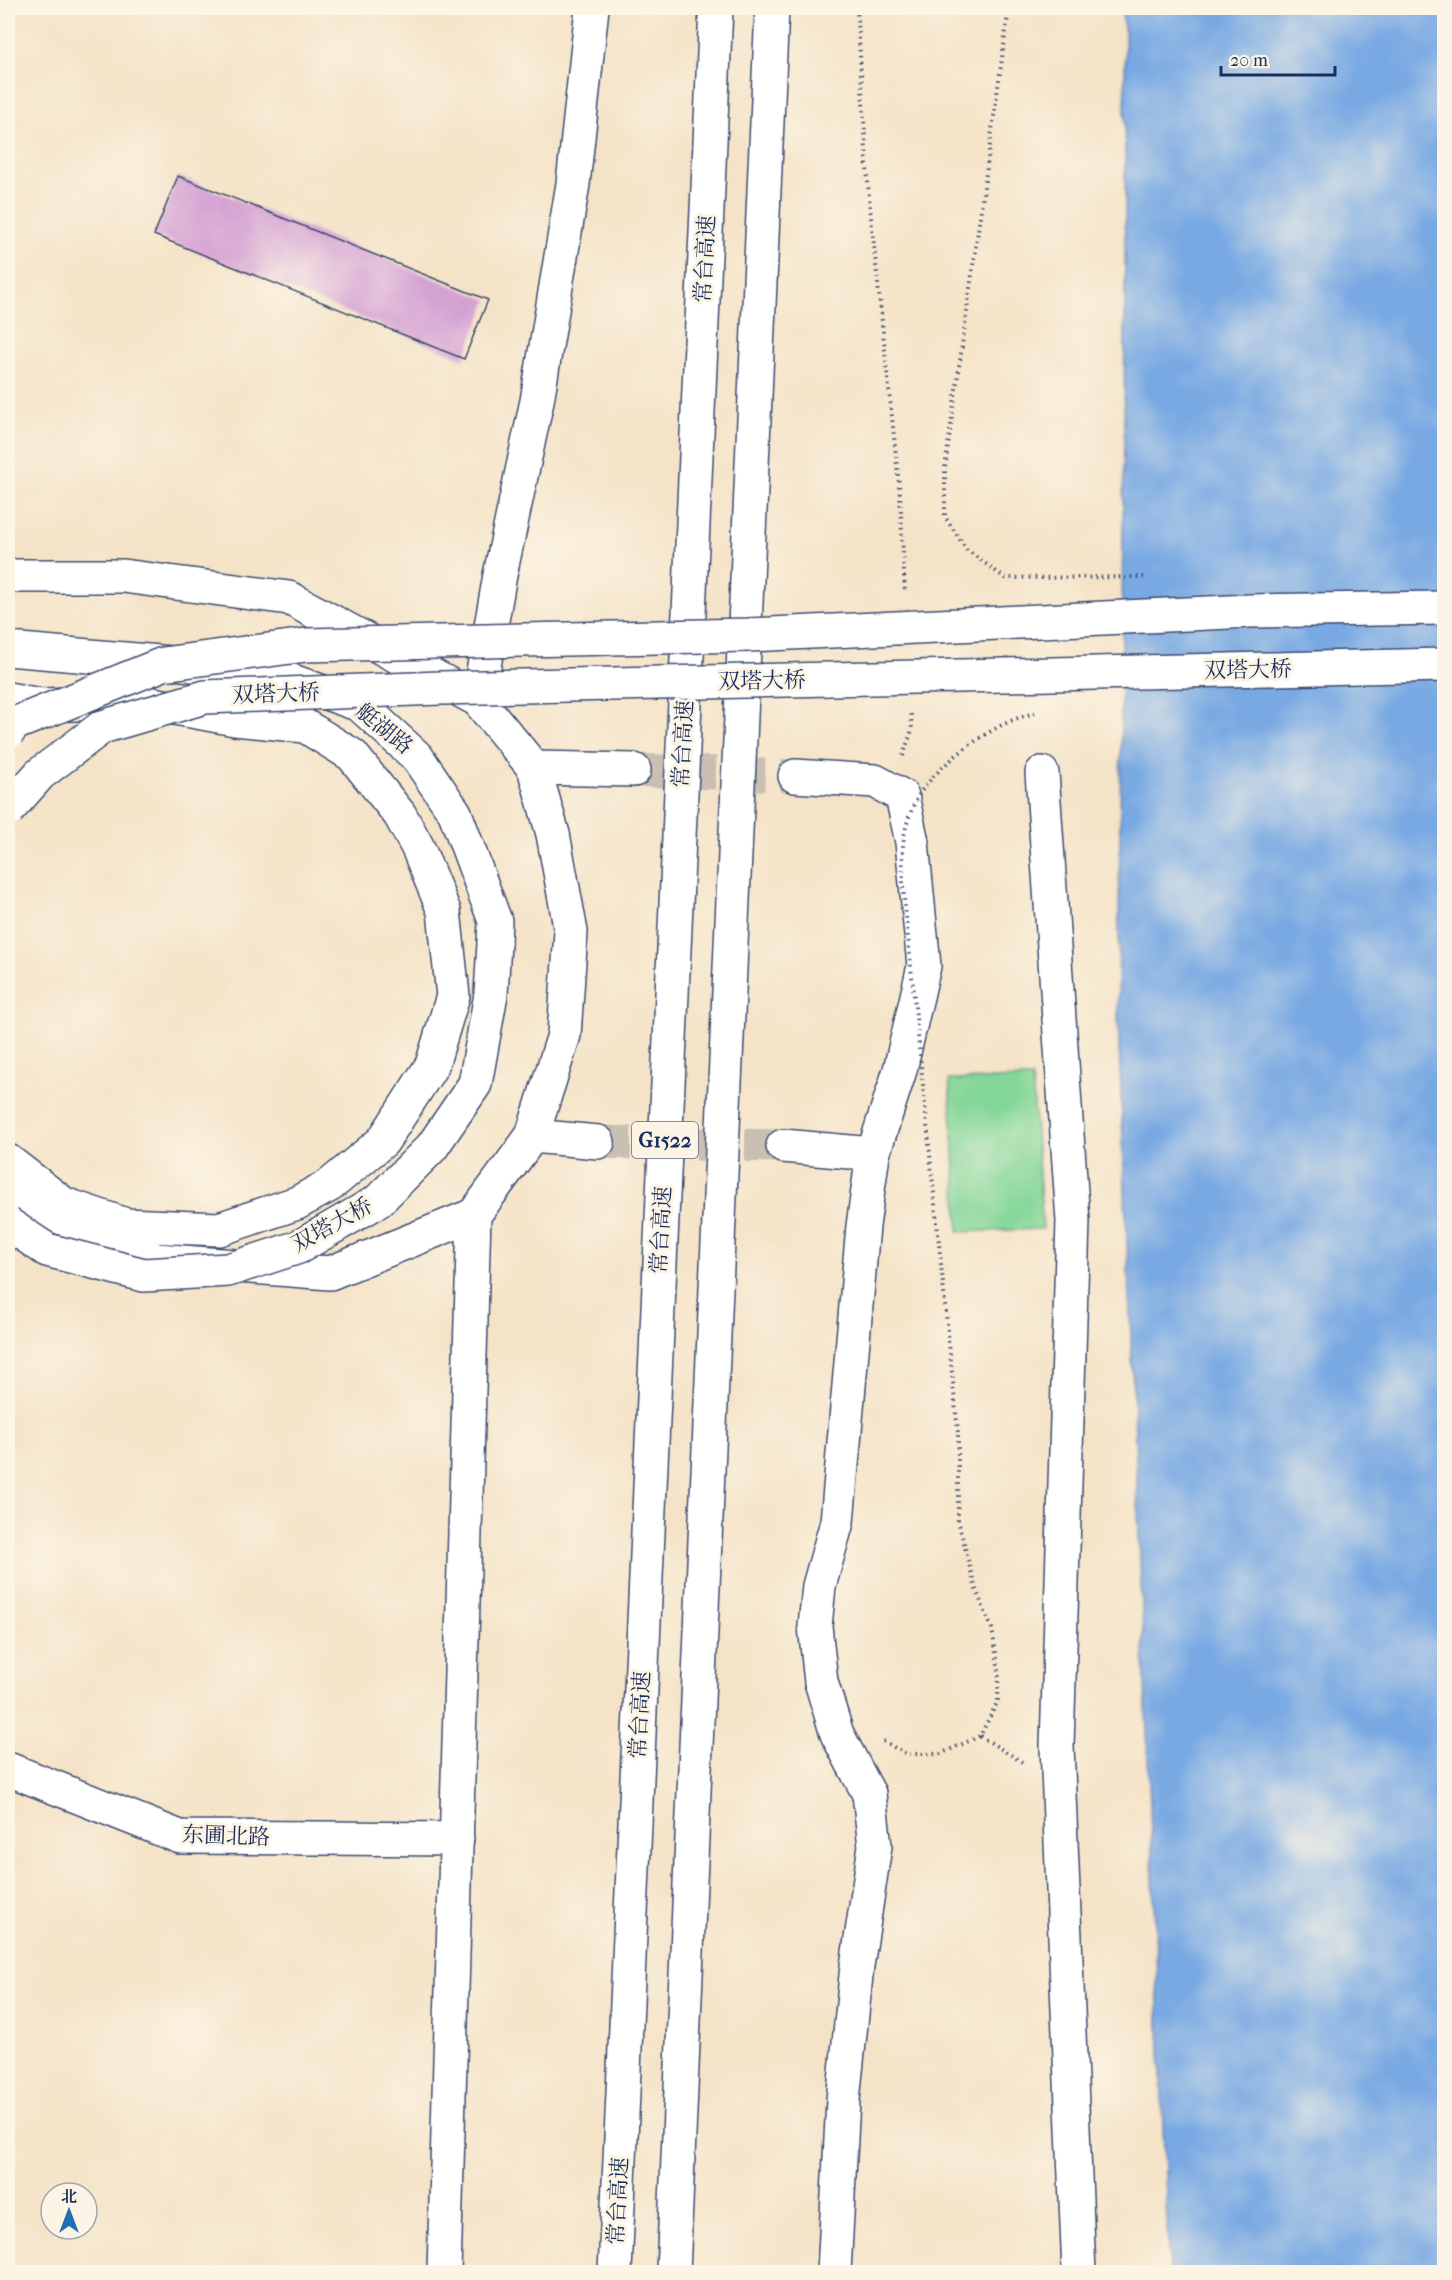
<svg xmlns="http://www.w3.org/2000/svg" width="1452" height="2280" viewBox="0 0 1452 2280" font-family="'IM FELL French Canon','Noto Serif SC',serif">
  <style>
    .green { fill: #82d698; stroke: #4e827b; stroke-width: 1.5 }
    .water { fill: #78a9e3; stroke: #4a6ca0; stroke-width: 1.5 }
    .building { fill: #d4a1d3 }
    .lines { fill: none; stroke-linecap: round; stroke-linejoin: round }
    .tertiary-tunnel { stroke: #c9bfb2; stroke-width: 33; stroke-dasharray: 33 16; stroke-linecap: butt }
    .minor-casing { stroke: #3c4a6e; stroke-width: 36 }
    .tertiary-casing { stroke: #3c4a6e; stroke-width: 36 }
    .secondary-casing { stroke: #3c4a6e; stroke-width: 36 }
    .motorway-casing { stroke: #3c4a6e; stroke-width: 36 }
    .path { stroke: #3c4a6e; stroke-width: 4; stroke-dasharray: 1.5 4.5; stroke-linecap: butt }
    .minor { stroke: #fff; stroke-width: 33 }
    .tertiary { stroke: #fff; stroke-width: 33 }
    .secondary { stroke: #fff; stroke-width: 33 }
    .motorway { stroke: #fff; stroke-width: 33 }
    .secondary-bridge-casing { stroke: #3c4a6e; stroke-width: 36; stroke-linecap: butt }
    .path-bridge { stroke: #3c4a6e; stroke-width: 4; stroke-dasharray: 1.5 4.5; stroke-linecap: butt }
    .secondary-bridge { stroke: #fff; stroke-width: 33 }
    .labels { text-anchor: middle; dominant-baseline: central; stroke-width: 6; stroke-linejoin: round; paint-order: stroke }
    .shield { fill: #fcf5e5; stroke: #5e6a86; stroke-width: 1.5 }
    .shield-label { font-size: 21px; font-weight: bold; fill: #1b2f5e }
    .street-label { font-size: 22px; fill: #1b2f5e; stroke: #fcf5e5 }
  </style>
  <rect width="100%" height="100%" fill="#fcf5e5"/>
  <filter id="ink" filterUnits="userSpaceOnUse"><feTurbulence type="fractalNoise" baseFrequency=".0167" numOctaves="2"/><feDisplacementMap in="SourceGraphic" scale="12" xChannelSelector="R" yChannelSelector="G"/><feConvolveMatrix kernelMatrix="1 2 1 2 8 2 1 2 1" color-interpolation-filters="sRGB"/></filter>
  <filter id="wash" filterUnits="userSpaceOnUse"><feTurbulence type="fractalNoise" baseFrequency=".008" numOctaves="4" result="noise"/><feDisplacementMap in="SourceGraphic" scale="24" xChannelSelector="R" yChannelSelector="G"/><feGaussianBlur stdDeviation="1.35" result="paint"/><feColorMatrix in="noise" values="0 0 0 0 0 0 0 0 0 0 0 0 0 0 0 0 0 1.4 0 .05"/><feComposite in="paint" operator="in"/></filter>
  <g filter="url(#wash)">
    <rect width="100%" height="100%" fill="#f4e3c7"/>
    <path class="green" d="M 1032,1078 L 1043,1229 L 959,1232 L 949,1080 Z"/>
    <path class="water" d="M 1121,8 L 1444,8 L 1444,2272 L 1169,2272 L 1118,1020 L 1125,319 L 1125,34 Z"/>
    <g id="blocks">
      <path class="building" d="M 178,176 L 488,300 L 464,359 L 154,235 Z"/>
    </g>
  </g>
  <g filter="url(#ink)">
    <use href="#blocks" fill-opacity="0" stroke="#3c4a6e" stroke-width="1.5"/>
    <g class="lines">
      <path class="tertiary-tunnel" d="M 634,770 L 795,776
        M 598,1142 L 783,1146"/>
      <defs>
        <path id="minor" d="M 1042,773 L 1073,1221 L 1057,1746 L 1079,2272
          M 8,1194 L 156,1260 L 330,1273 L 474,1215
          M 8,1769 L 180,1837 L 457,1839
          M 834,2272 L 843,2100 L 857,1966 L 875,1846 L 869,1794"/>
        <path id="tertiary" d="M 8,576 L 123,576 L 289,598 L 478,700 L 534,768 L 553,834 L 571,932 L 564,1035 L 532,1136 L 474,1215 L 444,2272
          M 478,700 L 500,575 L 537,401 L 573,184 L 592,8
          M 534,768 L 634,770
          M 795,776 L 875,781 L 902,796 L 912,842 L 924,966 L 900,1070 L 873,1154 L 863,1226 L 837,1522 L 819,1586 L 815,1626 L 821,1682 L 837,1734 L 869,1794
          M 532,1136 L 598,1142
          M 783,1146 L 873,1154"/>
        <path id="secondary" d="M 8,649 L 264,671 L 360,705 L 417,757 L 455,813 L 495,921 L 494,943
          M 8,699 L 40,705 L 142,702 L 235,719 L 305,726 L 352,755 L 400,815 L 418,848 L 444,911 L 453,996 L 432,1065 L 383,1141 L 330,1185 L 297,1203 L 219,1229 L 126,1225 L 64,1204 L 8,1161"/>
        <path id="motorway" d="M 615,2272 L 716,8
          M 673,2272 L 772,8"/>
      </defs>
      <use href="#minor" class="minor-casing"/>
      <use href="#tertiary" class="tertiary-casing"/>
      <use href="#secondary" class="secondary-casing"/>
      <use href="#motorway" class="motorway-casing"/>
      <path class="path" d="M 857,8 L 869,198 L 900,494 L 905,593
        M 1009,8 L 945,468 L 945,517 L 967,550 L 1005,578 L 1144,577
        M 903,756 L 912,730 L 911,714
        M 980,1736 L 1022,1762
        M 883,1741 L 906,1754 L 940,1754 L 980,1736 L 998,1701 L 999,1671 L 992,1629 L 975,1587 L 958,1520 L 958,1432"/>
      <use href="#minor" class="minor"/>
      <use href="#tertiary" class="tertiary"/>
      <use href="#secondary" class="secondary"/>
      <use href="#motorway" class="motorway"/>
      <defs>
        <path id="secondary-bridge" d="M 8,732 L 14,724 L 163,664 L 306,645 L 748,635 L 1250,611 L 1444,608
          M 8,810 L 40,774 L 102,727 L 205,697 L 440,688 L 1444,665
          M 8,1224 L 47,1250 L 144,1275 L 228,1270 L 299,1247 L 378,1201 L 432,1147 L 475,1084 L 491,994 L 494,943"/>
      </defs>
      <use href="#secondary-bridge" class="secondary-bridge-casing"/>
      <path class="path-bridge" d="M 958,1432 L 903,887 C 903,868 901,846 906,827 C 909,816 914,803 920,793 C 941,762 999,718 1037,713"/>
      <use href="#secondary-bridge" class="secondary-bridge"/>
    </g>
  </g>
  <g class="labels">
    <rect class="shield" x="632" y="1122" width="66" height="36" rx="4.5"/>
    <g class="shield-label">
      <text x="665" y="1140">G1522</text>
    </g>
    <g class="street-label">
      <text transform="translate(705 259) rotate(-87)">常台高速</text>
      <text transform="translate(1248 670) rotate(-1)">双塔大桥</text>
      <text transform="translate(762 681) rotate(-1)">双塔大桥</text>
      <text transform="translate(276 694) rotate(-2)">双塔大桥</text>
      <text transform="translate(384 729) rotate(39)">艇湖路</text>
      <text transform="translate(683 744) rotate(-87)">常台高速</text>
      <text transform="translate(332 1225) rotate(-29)">双塔大桥</text>
      <text transform="translate(661 1230) rotate(-87)">常台高速</text>
      <text transform="translate(640 1715) rotate(-87)">常台高速</text>
      <text transform="translate(226 1836) rotate(2)">东圃北路</text>
      <text transform="translate(618 2201) rotate(-87)">常台高速</text>
    </g>
  </g>
  <rect width="1452" height="2280" fill="none" stroke="#fcf5e5" stroke-width="30"/>
  <g transform="translate(69 2211)"><circle r="28" fill="#fcf5e5" stroke="#a2a6af" stroke-width="1.5"/>
  <path d="M0-4.5L10 22L0 15L-10 22Z" fill="#1f6fb2"/>
  <text y="-9" font-size="16" font-weight="bold" text-anchor="middle" fill="#1b2f5e">北</text>
  </g>
  <path d="M1221 66v9h114v-9" fill="none" stroke="#1b2f5e" stroke-width="3"/>
  <text x="1230" y="66" font-size="18" fill="#1b2f5e" stroke="#fcf5e5" stroke-width="4.5" paint-order="stroke">20 m</text>
</svg>
